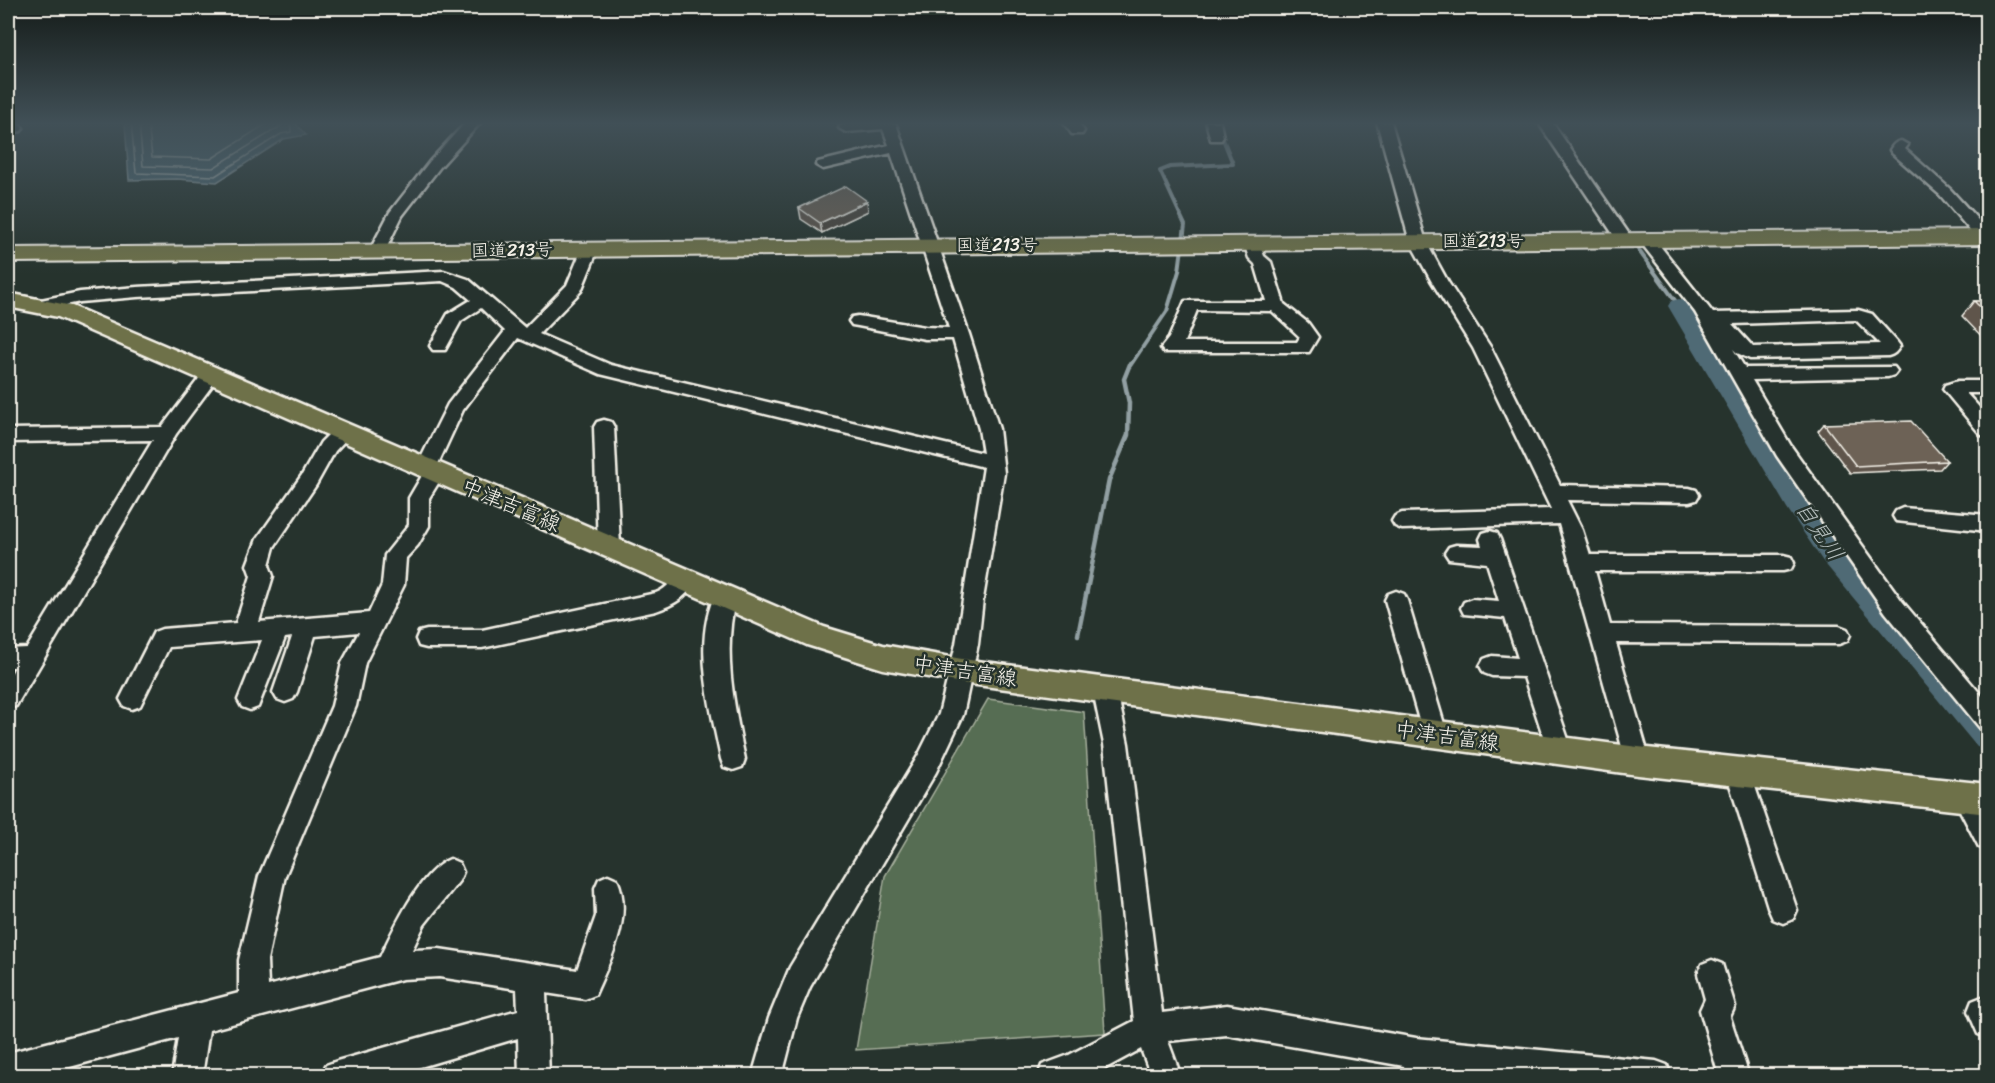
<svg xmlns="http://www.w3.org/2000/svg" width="1995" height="1083" viewBox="0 0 1995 1083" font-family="Sriracha,'Klee One',sans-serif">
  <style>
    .green { fill: #576d52; stroke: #a6af9d; stroke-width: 1.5 }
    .water { fill: #506a75; stroke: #92a0a3; stroke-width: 1.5 }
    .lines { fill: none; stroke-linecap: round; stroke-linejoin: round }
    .shore { stroke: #b2bbba; stroke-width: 1.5 }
    .stream-far1 { stroke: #92a0a3; stroke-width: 4 }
    .stream { stroke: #92a0a3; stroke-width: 4.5 }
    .river { fill: #506a75; fill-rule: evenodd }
    .minor-casing { stroke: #f4f1e8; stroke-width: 5 }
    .major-casing { stroke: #f4f1e8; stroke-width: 5 }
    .highway-casing { stroke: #f4f1e8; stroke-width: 4 }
    .minor { fill: #26332d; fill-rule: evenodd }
    .major { fill: #6e714a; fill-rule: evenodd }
    .highway { fill: #6e714a; fill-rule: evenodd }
    .wall { fill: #5e544b; stroke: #f4f1e8; stroke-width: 1.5 }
    .shaded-wall { fill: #4c453d; stroke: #f4f1e8; stroke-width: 1.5 }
    .building { fill: #6d6257; stroke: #f4f1e8; stroke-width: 1.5 }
    .labels { text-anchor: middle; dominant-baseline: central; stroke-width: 5; stroke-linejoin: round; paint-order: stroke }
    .far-street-label { font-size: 18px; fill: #f4f1e8; stroke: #26332d }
    .street-label { font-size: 21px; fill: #f4f1e8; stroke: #26332d }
    .water-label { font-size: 22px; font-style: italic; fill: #b2bbba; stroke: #26332d }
  </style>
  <rect width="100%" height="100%" fill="#26332d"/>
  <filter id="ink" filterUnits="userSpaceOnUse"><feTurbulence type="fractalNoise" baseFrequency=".0167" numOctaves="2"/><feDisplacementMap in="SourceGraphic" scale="12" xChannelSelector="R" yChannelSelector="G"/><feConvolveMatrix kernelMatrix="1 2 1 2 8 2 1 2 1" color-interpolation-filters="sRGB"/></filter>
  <g filter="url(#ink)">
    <path class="green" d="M 988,699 L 1084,712 L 1105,1033 L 856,1050 L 885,876 Z"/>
    <path class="water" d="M 136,122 L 294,122 L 306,135 L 284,139 L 217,182 L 177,179 L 129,180 L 125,124 Z"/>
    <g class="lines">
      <path class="shore" d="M 131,122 L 136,173 L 215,176 L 281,134 L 291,132 L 290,122
        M 139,122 L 143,166 L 213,168 L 281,126 L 283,122
        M 148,122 L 152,157 L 211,159 L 269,122"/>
      <path class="stream-far1" d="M 1637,248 L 1679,306
        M 1130,366 L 1167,311 L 1179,271 L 1185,225 L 1160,171 L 1170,167 L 1233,164 L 1221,134"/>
      <path class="stream" d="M 1078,635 L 1109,480 L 1128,435 L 1129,403 L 1124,379 L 1130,364"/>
      <path class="river" d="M 1679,299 L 1687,301 L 1690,306 L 1805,494 L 1842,546 L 1988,714 L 1988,750 L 1977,747 L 1822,560 L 1787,508 L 1668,306 L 1671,301 Z"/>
      <defs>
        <path id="minor" d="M 8,122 L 17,122 L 23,128 L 21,131 L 16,132 L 8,128 Z
          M 466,122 L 481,122 L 440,167 L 402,216 L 383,255 L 371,255 L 369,252 L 390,212 L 430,161 Z
          M 861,122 L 896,124 L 969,334 L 999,429 L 1004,473 L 983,599 L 978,644 L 963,715 L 936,772 L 810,987 L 797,1018 L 782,1076 L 752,1076 L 769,1018 L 790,967 L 918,756 L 939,714 L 956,644 L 984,467 L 600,374 L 518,338 L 463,410 L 437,466 L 442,467 L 445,472 L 429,498 L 429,526 L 418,545 L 406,558 L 404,585 L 365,663 L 356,706 L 285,876 L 267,960 L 268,986 L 380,957 C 394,928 420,871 450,859 L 459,863 L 463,872 L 459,881 L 424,925 L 412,950 L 439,949 L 577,970 L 596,916 L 595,888 L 599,879 L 608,875 L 617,879 C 634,917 610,960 595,995 L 585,999 L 546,993 L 549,1076 L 519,1076 L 518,1038 L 390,1076 L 322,1076 L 326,1065 L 337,1061 L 518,1010 L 517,989 L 439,977 L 402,979 L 209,1030 L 202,1076 L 172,1076 L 178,1038 L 36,1076 L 8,1076 L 8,1053 L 239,993 L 239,960 L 259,876 L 332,706 L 342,663 L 359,632 L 315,636 L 297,692 L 293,699 L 285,702 L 277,699 L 273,692 L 292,637 L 285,638 L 258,707 L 250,710 L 242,707 L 238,700 L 262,640 L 169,647 L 140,706 L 132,709 L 124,706 L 120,699 L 154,632 L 162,629 L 236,623 L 251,576 L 247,565 L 257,539 L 302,475 L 321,442 L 335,428 L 342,426 L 349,428 L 352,433 L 335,451 L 316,485 L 274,547 L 269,565 L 273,576 L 259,622 L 369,613 L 382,585 L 385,555 L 409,525 L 409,498 L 423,474 L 416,468 L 448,404 L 505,331 L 481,308 L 461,321 L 445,350 L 433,350 L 430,346 L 448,314 L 471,300 L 456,287 L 442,281 L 137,297 L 80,302 L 42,310 L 36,309 L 33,305 L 36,301 L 80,292 L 137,287 L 444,271 L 468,279 L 525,328 L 567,285 L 582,249 L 590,244 L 598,249 L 581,291 L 539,334 L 611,365 L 983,453 L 979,429 L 953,339 L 925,339 L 858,326 L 852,325 L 849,321 L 852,317 L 858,316 L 925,327 L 949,328 L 891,153 L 823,169 L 816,165 L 818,162 L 889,145 L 883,129 L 846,132 L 839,128 L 841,125 Z
          M 1063,122 L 1078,122 L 1084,131 L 1082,134 L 1072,134 Z
          M 1206,122 L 1220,122 L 1223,137 L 1221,140 L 1211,140 Z
          M 1377,122 L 1391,122 L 1426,242 L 1448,282 L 1491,348 L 1560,485 L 1689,488 L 1696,490 L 1699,495 L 1696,500 L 1689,502 L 1567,500 L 1582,530 L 1590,555 L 1783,555 L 1791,557 L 1794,563 L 1791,569 L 1783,571 L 1595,571 L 1610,625 L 1839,626 L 1847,629 L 1850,635 L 1847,641 L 1839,644 L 1616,643 L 1650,761 L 1647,769 L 1638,772 L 1629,769 L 1626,761 L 1559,524 L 1402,529 L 1395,526 L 1392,521 L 1395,516 L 1402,513 L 1551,509 L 1473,348 L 1432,282 L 1410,242 Z
          M 1538,122 L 1552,122 L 1633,240 L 1631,243 L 1619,243 Z
          M 1901,141 L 1908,145 L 1905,149 L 1950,189 L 1988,231 L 1988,241 L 1978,240 L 1940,195 L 1892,153 L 1890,150 C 1893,145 1895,142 1901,141 Z
          M 1647,235 L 1653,237 L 1713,313 L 1858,310 L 1872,314 L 1897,342 L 1900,346 C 1896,352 1895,354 1888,356 L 1750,359 L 1737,353 L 1733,349 L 1745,368 L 1894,367 L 1897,371 L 1894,375 L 1888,377 L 1752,380 L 1791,446 L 1902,601 L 1988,703 L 1988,731 L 1980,728 L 1886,613 L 1777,456 L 1695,312 L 1639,240 ZM 1856,320 L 1880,344 L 1753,347 L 1732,324 Z
          M 1252,238 L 1258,240 L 1264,256 L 1271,262 L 1284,304 L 1308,323 L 1318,337 L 1309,352 L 1164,352 L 1161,348 L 1169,338 L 1185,301 L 1266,301 L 1255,264 L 1249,258 L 1244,243 ZM 1197,310 L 1272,311 L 1300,337 L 1297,342 L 1184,342 Z
          M 210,370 L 216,372 L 219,376 L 176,434 L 16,706 L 8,709 L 8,679 L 15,667 L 8,667 L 8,649 L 27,648 L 153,440 L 8,442 L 8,429 L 162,427 L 204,372 Z
          M 1958,381 L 1988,381 L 1988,393 L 1966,393 L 1988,417 L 1988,436 L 1981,435 L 1943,389 L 1945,385 Z
          M 604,420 L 611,422 L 614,427 L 620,547 L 616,553 L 609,555 L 602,553 L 598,547 L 594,427 L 597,422 Z
          M 1903,508 L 1988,515 L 1988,531 L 1896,521 L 1893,516 L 1896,511 Z
          M 1490,531 L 1497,533 L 1500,539 L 1572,751 L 1569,759 L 1560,762 L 1551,759 L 1548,751 L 1524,677 L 1492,676 L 1484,673 L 1480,666 L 1484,659 L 1492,656 L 1518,658 L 1505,618 L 1464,614 L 1461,608 L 1464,602 L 1472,599 L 1499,601 L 1487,563 L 1449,559 L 1445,553 L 1449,547 L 1456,545 L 1482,546 L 1480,539 L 1483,533 Z
          M 685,572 L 693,574 L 696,580 C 686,598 675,604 656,611 L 482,648 L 427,648 L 419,646 L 416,639 L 419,632 L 427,630 L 482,630 L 656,593 C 669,589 672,576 685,572 Z
          M 725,588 L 733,591 L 736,597 C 722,652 734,705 745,759 L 742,767 L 733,770 L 724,767 L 721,759 C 711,708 691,640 717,591 Z
          M 1396,591 L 1404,594 L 1407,600 L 1447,734 L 1444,741 L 1435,745 L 1426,741 L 1423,734 L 1385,600 L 1388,594 Z
          M 1105,681 L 1113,684 L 1117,691 L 1128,744 L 1162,1013 L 1227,1005 L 1416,1038 L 1656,1061 L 1667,1065 L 1671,1076 L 1496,1076 L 1435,1070 L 1436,1076 L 1406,1076 L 1404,1066 L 1227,1035 L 1168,1041 L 1181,1076 L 1151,1076 L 1141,1049 L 1091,1076 L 1038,1076 L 1042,1065 L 1069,1055 L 1134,1021 L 1104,744 L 1093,691 L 1097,684 Z
          M 1738,761 L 1747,764 L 1750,772 L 1797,910 L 1793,919 L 1783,923 L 1773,919 L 1769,910 L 1726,772 L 1729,764 Z
          M 1966,786 L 1975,789 L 1988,812 L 1988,850 L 1979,847 L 1953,797 L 1957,789 Z
          M 1712,960 L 1722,964 L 1735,1006 L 1730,1017 L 1749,1076 L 1719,1076 L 1700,1010 L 1705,999 L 1698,974 L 1702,964 Z
          M 1982,997 L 1988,999 L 1988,1038 L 1978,1034 L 1968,1011 L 1972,1001 Z"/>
        <path id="major" d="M 8,293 L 72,306 L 824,627 L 883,645 L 962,659 L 1638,747 L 1988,784 L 1988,814 L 1638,775 L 962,683 L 883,669 L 807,645 L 58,317 L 8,307 Z"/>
        <path id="highway" d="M 1988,230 L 1988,244 L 8,262 L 8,248 Z"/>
      </defs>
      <use href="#minor" class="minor-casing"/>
      <use href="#major" class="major-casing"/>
      <use href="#highway" class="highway-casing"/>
      <use href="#minor" class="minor"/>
      <use href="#major" class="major"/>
      <use href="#highway" class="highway"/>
    </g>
    <path class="wall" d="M 799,208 L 868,211 L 822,233 L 801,219 Z
      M 1974,301 L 1988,301 L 1988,343 L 1962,316 Z
      M 1824,424 L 1947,461 L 1940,469 L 1850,473 L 1818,431 Z"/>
    <path class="shaded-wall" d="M 867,201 L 868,211 L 822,233 L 820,223 Z"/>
    <path class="building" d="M 846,186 L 867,201 L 820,223 L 799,208 Z
      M 1974,301 L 1988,301 L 1988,315 Z
      M 1911,421 L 1947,461 L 1856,466 L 1824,424 Z"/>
  </g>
  <linearGradient id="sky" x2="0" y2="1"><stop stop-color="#151c19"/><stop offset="0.45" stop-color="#415057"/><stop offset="1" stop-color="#415057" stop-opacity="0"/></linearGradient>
  <rect width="1995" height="274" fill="url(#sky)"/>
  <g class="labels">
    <g class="far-street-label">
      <text x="1483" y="241">国道213号</text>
      <text x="997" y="245">国道213号</text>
      <text transform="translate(512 250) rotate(-1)">国道213号</text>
    </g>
    <g class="street-label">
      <text transform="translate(511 505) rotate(23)">中津吉富線</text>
      <text transform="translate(965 671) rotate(9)">中津吉富線</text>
      <text transform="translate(1447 736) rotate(8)">中津吉富線</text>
    </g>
    <g class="water-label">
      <text transform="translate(1820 531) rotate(56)">自見川</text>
    </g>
  </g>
  <rect width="1995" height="1083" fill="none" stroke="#26332d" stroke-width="30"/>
  <rect x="15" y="15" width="1965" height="1053" fill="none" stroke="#f4f1e8" stroke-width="2" filter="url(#ink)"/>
</svg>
